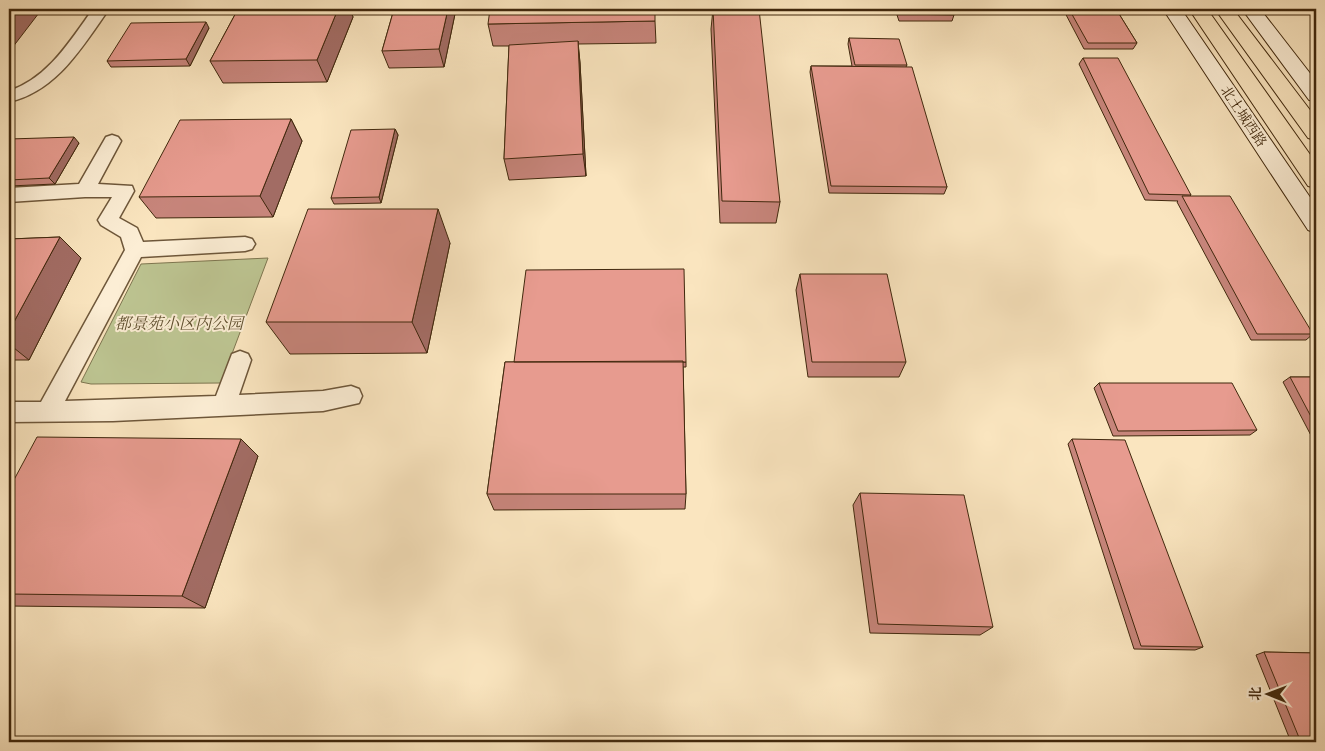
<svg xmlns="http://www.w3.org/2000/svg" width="1325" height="751" viewBox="0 0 1325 751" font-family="'EB Garamond','Noto Serif SC',serif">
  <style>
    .green { fill: #bdc592; stroke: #7e7650 }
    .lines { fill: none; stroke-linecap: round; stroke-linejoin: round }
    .street-casing { stroke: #6e573a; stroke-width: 3 }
    .secondary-casing { stroke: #40280d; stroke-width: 2 }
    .primary-casing { stroke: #40280d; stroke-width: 2 }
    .street { fill: #fceed5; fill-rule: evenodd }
    .secondary { fill: #fceed5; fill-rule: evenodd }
    .primary { fill: #fae5bf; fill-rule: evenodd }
    .wall { fill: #c7857b; stroke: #40280d }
    .shaded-wall { fill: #a26c64; stroke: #40280d }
    .building { fill: #e79b8f; stroke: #40280d }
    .labels { text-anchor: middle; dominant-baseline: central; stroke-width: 4; stroke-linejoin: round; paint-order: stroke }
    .far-street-label { font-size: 14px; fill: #40280d; stroke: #fceed5 }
    .park-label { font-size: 16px; font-style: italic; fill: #5f4f2e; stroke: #fceed5 }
  </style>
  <rect width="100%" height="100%" fill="#fae5bf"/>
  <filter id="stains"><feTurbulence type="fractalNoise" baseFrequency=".004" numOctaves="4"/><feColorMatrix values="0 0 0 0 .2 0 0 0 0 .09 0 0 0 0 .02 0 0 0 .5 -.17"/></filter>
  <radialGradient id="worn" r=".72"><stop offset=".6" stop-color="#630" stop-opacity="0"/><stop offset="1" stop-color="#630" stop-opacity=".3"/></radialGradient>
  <path class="green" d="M 268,258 L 221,383 L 91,384 L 81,382 L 141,264 Z"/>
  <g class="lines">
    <defs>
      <path id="street" d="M 93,9 L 109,9 C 82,47 57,91 9,102 L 9,91 C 48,78 70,41 93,9 Z
        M 112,135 L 118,137 L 121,141 L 98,184 L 132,186 L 134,191 L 119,218 L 137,228 L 143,242 L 245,237 L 252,239 L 255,244 L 252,249 L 245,251 L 141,257 L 65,401 L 216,396 L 232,354 L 240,351 L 248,354 L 251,360 L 239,395 L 323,391 L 351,386 L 359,389 L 362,396 L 359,403 L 323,411 L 113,421 L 9,422 L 9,402 L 41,402 L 125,250 L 121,237 L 101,225 L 98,220 L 112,197 L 85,197 L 9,202 L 9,188 L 79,184 L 106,137 Z"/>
      <path id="secondary" d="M 1163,9 L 1181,9 L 1316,206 L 1316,233 L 1308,230 Z
        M 1242,9 L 1260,9 L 1316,81 L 1316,101 L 1309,100 Z"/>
      <path id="primary" d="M 1189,9 L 1207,9 L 1316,163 L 1316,188 L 1308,186 Z
        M 1215,9 L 1233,9 L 1316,118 L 1316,140 L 1308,138 Z"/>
    </defs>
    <use href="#street" class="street-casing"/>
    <use href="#secondary" class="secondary-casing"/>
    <use href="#primary" class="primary-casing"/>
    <use href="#street" class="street"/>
    <use href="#secondary" class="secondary"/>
    <use href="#primary" class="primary"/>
  </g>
  <path class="wall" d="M 238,9 L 350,9 L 353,17 L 327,82 L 223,83 L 210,61 Z
    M 394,9 L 456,9 L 444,67 L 389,68 L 382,51 Z
    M 713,9 L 780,202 L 776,223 L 720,223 L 711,29 Z
    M 895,9 L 952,9 L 954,15 L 952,21 L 899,21 Z
    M 1063,9 L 1116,9 L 1137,43 L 1133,49 L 1084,49 Z
    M 655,21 L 656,43 L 578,44 L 580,63 L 586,176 L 509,180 L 504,159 L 509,46 L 493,46 L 488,24 Z
    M 209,28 L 190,66 L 111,67 L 107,61 Z
    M 849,38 L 907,65 L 906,67 L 947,187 L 944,194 L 829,193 L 810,72 L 811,66 L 852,66 L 848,44 Z
    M 1083,58 L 1191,195 L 1190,196 L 1313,334 L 1306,340 L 1251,340 L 1177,202 L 1178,201 L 1145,200 L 1079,64 Z
    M 291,119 L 302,141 L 273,217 L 156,218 L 139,197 Z
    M 395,129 L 398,135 L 381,203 L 334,204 L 331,198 Z
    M 9,139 L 79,143 L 55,184 L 9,186 Z
    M 60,237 L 81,258 L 29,360 L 9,360 L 9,239 Z
    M 450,243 L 427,353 L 290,354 L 266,322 Z
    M 800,274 L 906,362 L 899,377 L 808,377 L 796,290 Z
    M 505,362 L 686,362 L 686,367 L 683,367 L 686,494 L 685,509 L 494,510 L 487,494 Z
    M 1290,377 L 1316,377 L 1316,445 L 1283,382 Z
    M 1099,383 L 1257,430 L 1250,435 L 1113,436 L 1094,388 Z
    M 1072,439 L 1203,647 L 1195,650 L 1134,649 L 1068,444 Z
    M 258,456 L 205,608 L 9,606 L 9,489 Z
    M 860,493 L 993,627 L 980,635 L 870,633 L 853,505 Z
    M 1264,652 L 1316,653 L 1316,742 L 1291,742 L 1256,655 Z"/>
  <path class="shaded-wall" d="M 9,9 L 42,9 L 9,52 Z
    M 338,9 L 350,9 L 353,17 L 327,82 L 317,60 Z
    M 448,9 L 456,9 L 444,67 L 439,49 Z
    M 206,22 L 209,28 L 190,66 L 186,59 Z
    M 578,41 L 580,63 L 586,176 L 583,154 Z
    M 291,119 L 302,141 L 273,217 L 260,196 Z
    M 395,129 L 398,135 L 381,203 L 379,197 Z
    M 74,137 L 79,143 L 55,184 L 49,178 Z
    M 438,209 L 450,243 L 427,353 L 412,322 Z
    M 60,237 L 81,258 L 29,360 L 9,344 L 9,331 Z
    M 241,439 L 258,456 L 205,608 L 182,596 Z"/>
  <path class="building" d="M 238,9 L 338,9 L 317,60 L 210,61 Z
    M 394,9 L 448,9 L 439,49 L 382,51 Z
    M 490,9 L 655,9 L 655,21 L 488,24 Z
    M 713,9 L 759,9 L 780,202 L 722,201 Z
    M 899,9 L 952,9 L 954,15 L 900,14 Z
    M 1069,9 L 1116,9 L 1137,43 L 1088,43 Z
    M 206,22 L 186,59 L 107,61 L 131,23 Z
    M 849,38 L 899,39 L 907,65 L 855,65 Z
    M 578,41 L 583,154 L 504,159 L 509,45 Z
    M 1083,58 L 1118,58 L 1191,195 L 1149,194 Z
    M 811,66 L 912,67 L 947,187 L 831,186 Z
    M 291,119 L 260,196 L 139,197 L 180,120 Z
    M 395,129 L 379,197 L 331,198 L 351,130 Z
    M 74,137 L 49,178 L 9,180 L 9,139 Z
    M 1182,196 L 1230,196 L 1313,334 L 1257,334 Z
    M 308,209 L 438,209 L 412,322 L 266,322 Z
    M 60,237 L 9,331 L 9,239 Z
    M 684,269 L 686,362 L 514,362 L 526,270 Z
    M 800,274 L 887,274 L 906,362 L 812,362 Z
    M 683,361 L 686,494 L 487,494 L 505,362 Z
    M 1290,377 L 1316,377 L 1316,426 Z
    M 1099,383 L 1232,383 L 1257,430 L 1118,431 Z
    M 37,437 L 241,439 L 182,596 L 9,594 L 9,489 Z
    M 1072,439 L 1125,440 L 1203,647 L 1141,646 Z
    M 860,493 L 964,495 L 993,627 L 878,624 Z
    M 1264,652 L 1316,653 L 1316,740 L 1300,740 Z"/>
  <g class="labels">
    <g class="far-street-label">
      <text transform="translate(1244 116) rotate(56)">北土城西路</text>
    </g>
    <g class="park-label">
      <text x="179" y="323">都景苑小区内公园</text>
    </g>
  </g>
  <rect width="1325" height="751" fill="none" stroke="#fae5bf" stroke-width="30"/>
  <rect x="10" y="10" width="1305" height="731" fill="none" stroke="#40280d" stroke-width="2.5"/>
  <rect x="15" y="15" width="1295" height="721" fill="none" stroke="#40280d"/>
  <g transform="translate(1268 694) rotate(271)" stroke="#fceed5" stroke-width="4" paint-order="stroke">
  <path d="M0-4L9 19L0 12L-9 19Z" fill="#40280d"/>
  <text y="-8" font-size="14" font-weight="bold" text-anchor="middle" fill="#40280d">北</text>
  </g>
  <rect width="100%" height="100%" filter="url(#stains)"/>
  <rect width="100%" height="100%" fill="url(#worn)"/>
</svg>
